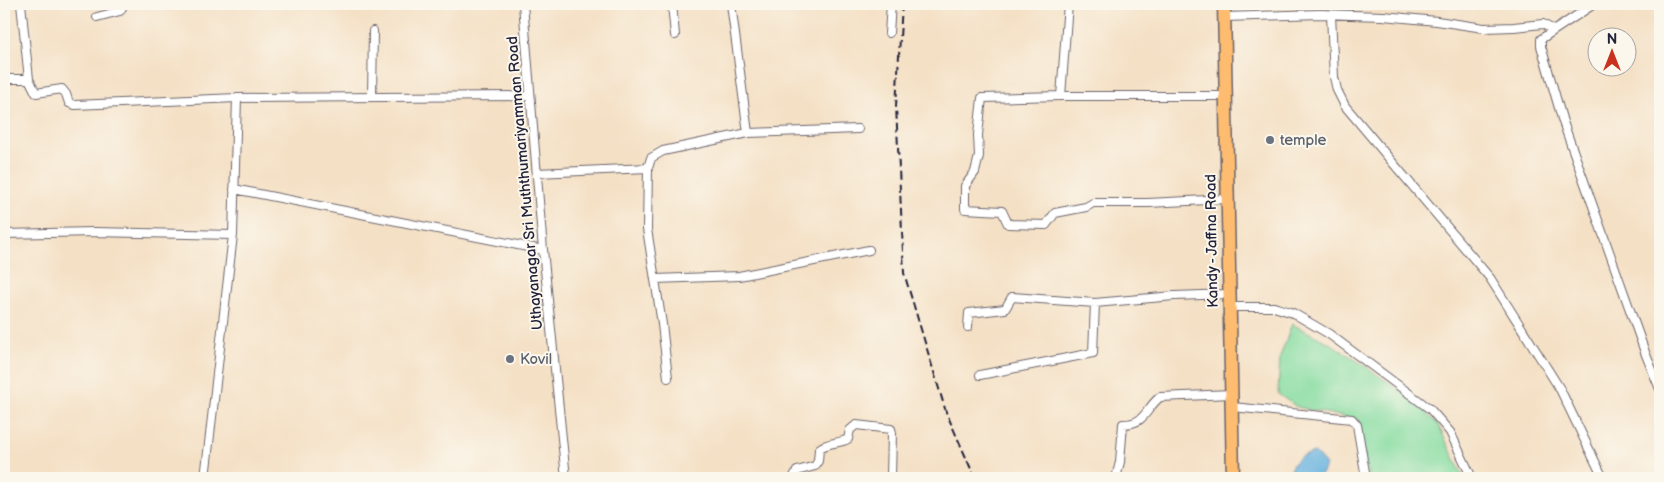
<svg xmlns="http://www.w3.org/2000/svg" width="1664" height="482" viewBox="0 0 1664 482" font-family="'Balsamiq Sans',sans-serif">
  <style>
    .green { fill: #85dca0; stroke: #547f6e }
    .water { fill: #65b1de; stroke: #446a8c }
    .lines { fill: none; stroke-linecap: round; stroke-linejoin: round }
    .minor-casing { stroke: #6c646b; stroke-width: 10 }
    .highway-casing { stroke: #6c646b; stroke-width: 15 }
    .minor { stroke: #fff; stroke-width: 8 }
    .highway { stroke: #fdbc6f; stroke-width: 12 }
    .rail { stroke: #22223b; stroke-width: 2; stroke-dasharray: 8 4; stroke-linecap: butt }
    .worship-dot { fill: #6b7280; stroke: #fbf7ec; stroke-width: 2 }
    .labels { text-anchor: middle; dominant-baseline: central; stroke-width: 4; stroke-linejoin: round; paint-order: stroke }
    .worship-label { font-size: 15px; fill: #5b616d; stroke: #fbf7ec; text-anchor: start }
    .street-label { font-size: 15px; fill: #22223b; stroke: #fbf7ec }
  </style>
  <rect width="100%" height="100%" fill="#fbf7ec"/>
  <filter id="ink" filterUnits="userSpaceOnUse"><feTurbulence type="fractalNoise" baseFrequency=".02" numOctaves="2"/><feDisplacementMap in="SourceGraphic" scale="10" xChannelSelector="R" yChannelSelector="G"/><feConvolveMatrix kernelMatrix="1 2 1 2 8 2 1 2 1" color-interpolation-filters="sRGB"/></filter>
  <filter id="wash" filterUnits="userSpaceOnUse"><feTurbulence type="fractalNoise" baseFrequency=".0096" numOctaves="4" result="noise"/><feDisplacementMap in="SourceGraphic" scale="20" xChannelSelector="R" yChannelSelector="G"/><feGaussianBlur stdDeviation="1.12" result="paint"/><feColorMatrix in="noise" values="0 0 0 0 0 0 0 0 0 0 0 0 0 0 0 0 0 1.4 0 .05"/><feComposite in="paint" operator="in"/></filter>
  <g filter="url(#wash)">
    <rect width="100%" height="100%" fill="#f4e0c5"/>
    <path class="green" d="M 1292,324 L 1333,345 L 1365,366 L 1413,400 L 1438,425 L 1464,478 L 1368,478 L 1359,420 L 1297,407 L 1278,394 L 1280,357 Z"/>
    <path class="water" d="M 1315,453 L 1326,465 L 1319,478 L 1286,478 C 1295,460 1294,457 1315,453 Z"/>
  </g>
  <g filter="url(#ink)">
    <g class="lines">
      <defs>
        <path id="minor" d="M 21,4 L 29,79 L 36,93 L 62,89 L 66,94 L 69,103 L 75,105 L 237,98 L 530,96
          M 523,4 L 543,250 L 566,478
          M 672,4 L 675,35
          M 731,4 L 748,133
          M 1594,4 L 1541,39 L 1541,46 L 1563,122 L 1646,355 L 1660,389
          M 1331,15 L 1334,77 L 1337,90 L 1345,106 L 1490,278 L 1560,389 L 1603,478
          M 97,17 L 120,11 L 124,4
          M 1225,17 L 1320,14 L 1383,16 L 1437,21 L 1484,28 L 1514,27 L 1543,24 L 1553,30
          M 889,33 L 891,4
          M 4,79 L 29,79
          M 1061,96 L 1068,4
          M 1226,96 L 1061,96 L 982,98 L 978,135 L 979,156 L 975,172 L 965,186 L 965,209 L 1002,211 L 1008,224 L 1046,225 L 1055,213 L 1086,207 L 1093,203 L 1148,203 L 1227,199
          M 372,97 L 373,31
          M 537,173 L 648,168
          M 234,189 L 543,250
          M 4,234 L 94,232 L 233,235
          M 655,279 L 739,276 L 869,250
          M 1229,307 L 1274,307 L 1293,313 L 1329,334 L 1430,409 L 1450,432 L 1472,478
          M 968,327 L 969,313 L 1005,309 L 1012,297 L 1095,303 L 1174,296 L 1230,294
          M 980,375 L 1093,353 L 1095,303
          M 668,378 L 662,324 L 647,229 L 648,168 L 651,158 L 663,151 L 748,133 L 858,129
          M 1232,407 L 1352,419 L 1357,425 L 1366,478
          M 205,478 L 233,235 L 237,98
          M 793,478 L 797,471 L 815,466 L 818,461 L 819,449 C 826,442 839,444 848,439 L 850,430 L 856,425 L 891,429 L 892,433 L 891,478
          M 1116,478 L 1120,462 L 1123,424 C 1146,424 1145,409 1160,397 L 1232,394"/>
        <path id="highway" d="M 1224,4 L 1233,478"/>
      </defs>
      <use href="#minor" class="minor-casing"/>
      <use href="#highway" class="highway-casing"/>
      <use href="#minor" class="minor"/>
      <use href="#highway" class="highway"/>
      <path class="rail" d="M 902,4 L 896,106 L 904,273 L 946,412 L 975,478"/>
    </g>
  </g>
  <g class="worship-dot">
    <circle cx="1270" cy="140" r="5"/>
    <circle cx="510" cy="359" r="5"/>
  </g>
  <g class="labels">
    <g class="worship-label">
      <text x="1280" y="140">temple</text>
      <text x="520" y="359">Kovil</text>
    </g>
    <g class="street-label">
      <text transform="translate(525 183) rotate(-95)">Uthayanagar Sri Muththumariyamman Road</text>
      <text transform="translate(1212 241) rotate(-91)">Kandy - Jaffna Road</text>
    </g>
  </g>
  <rect width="1664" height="482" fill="none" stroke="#fbf7ec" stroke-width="20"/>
  <g transform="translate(1612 52)"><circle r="24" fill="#fbf7ec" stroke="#a4a2a5"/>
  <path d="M0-4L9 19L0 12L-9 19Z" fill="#c8321e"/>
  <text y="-8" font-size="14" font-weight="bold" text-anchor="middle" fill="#22223b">N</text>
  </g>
</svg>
